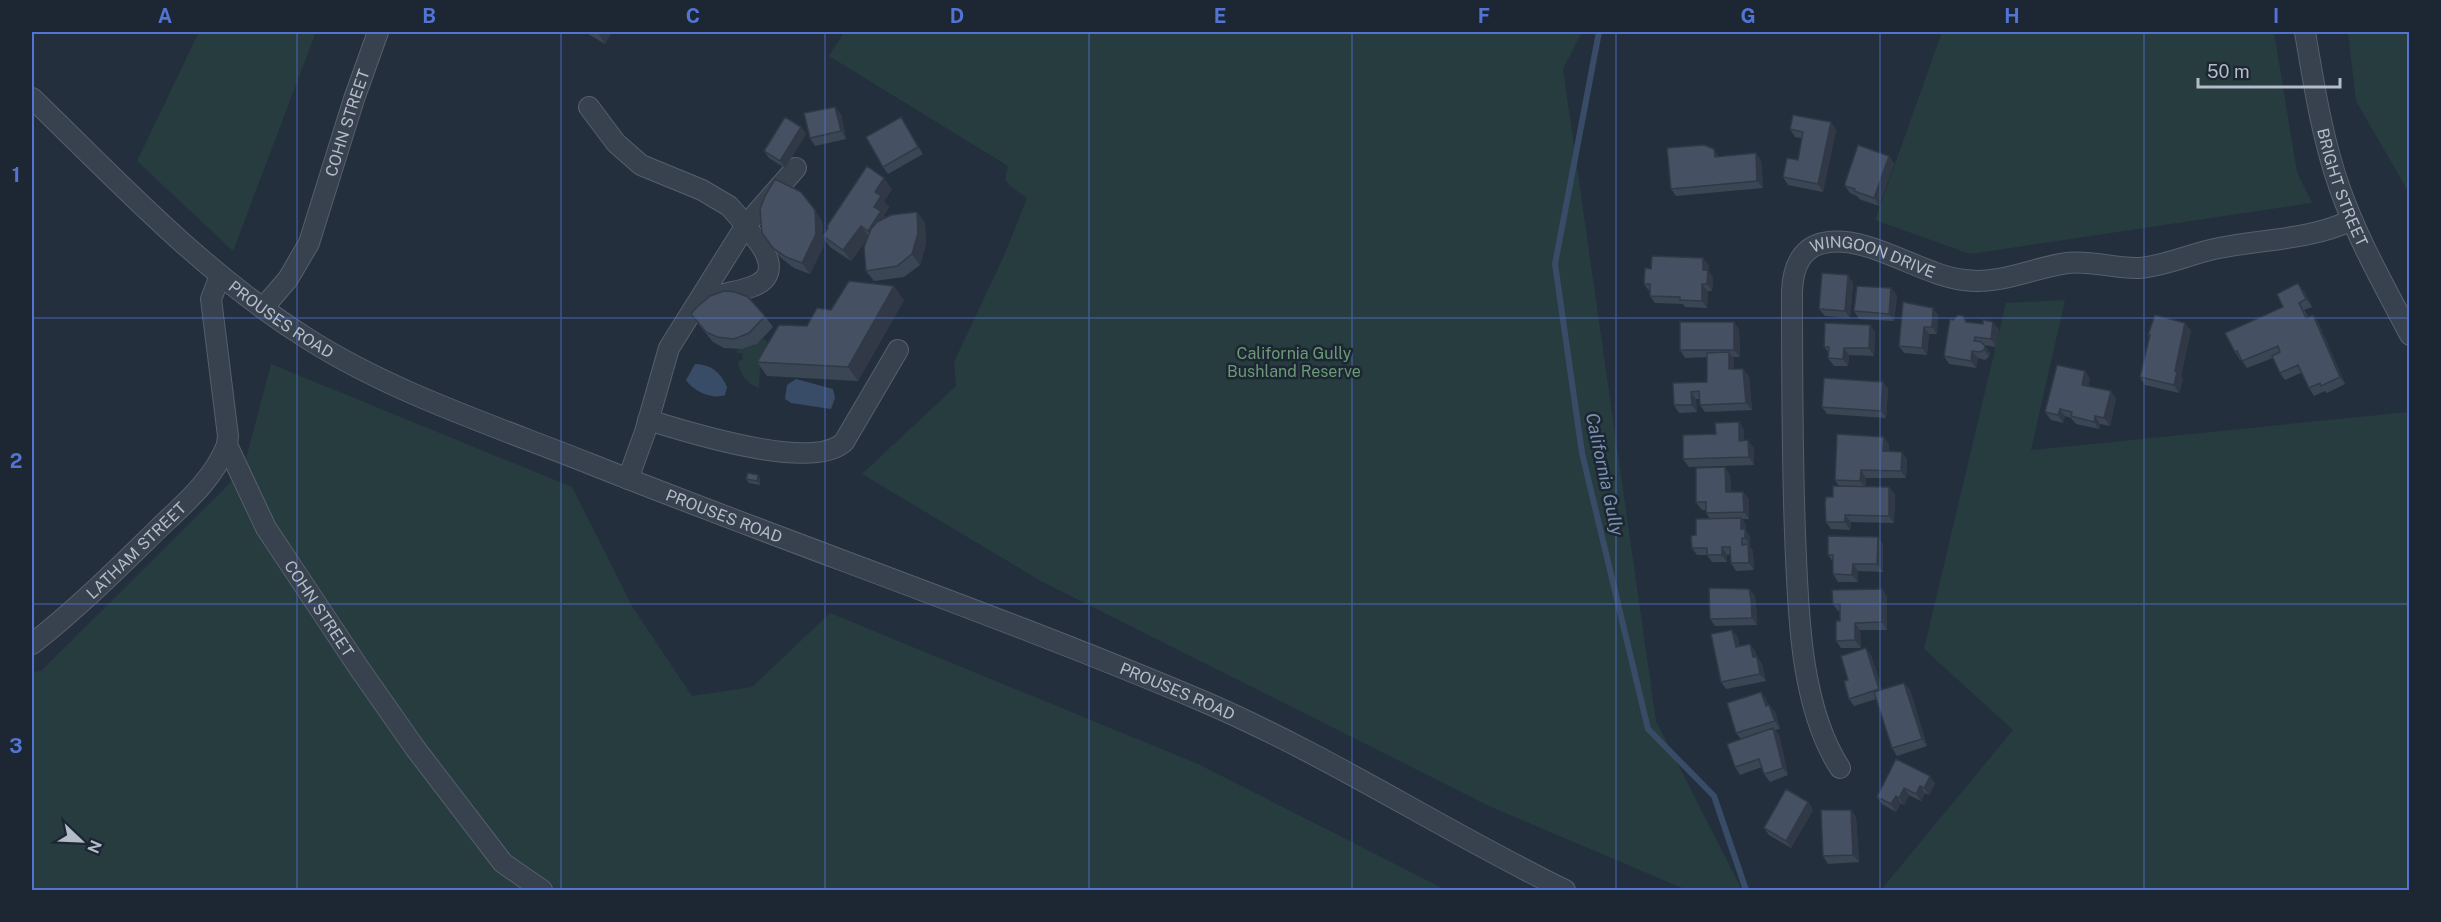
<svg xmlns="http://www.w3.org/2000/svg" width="2441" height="922" viewBox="0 0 2441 922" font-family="'Public Sans',sans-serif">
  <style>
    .green { fill: #263c3f }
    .water { fill: #394c67 }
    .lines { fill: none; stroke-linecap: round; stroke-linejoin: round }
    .stream { stroke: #394c67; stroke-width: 6 }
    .minor-casing { stroke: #565f6c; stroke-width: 22 }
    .minor { stroke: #38414e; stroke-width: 20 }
    .wall { fill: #3b4654 }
    .shaded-wall { fill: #303945 }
    .building { fill: #455162; stroke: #303945; stroke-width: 1.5 }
    .grid { fill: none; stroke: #5274d3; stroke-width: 1.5; stroke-opacity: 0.55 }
    .labels { text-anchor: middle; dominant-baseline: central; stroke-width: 5; stroke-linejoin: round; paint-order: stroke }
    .street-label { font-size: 16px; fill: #b4bcc9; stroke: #1d2633 }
    .park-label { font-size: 16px; fill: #6b9a76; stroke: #1d2633 }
    .water-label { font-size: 18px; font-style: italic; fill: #7c92b1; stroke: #1d2633 }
    .neatline { fill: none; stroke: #5274d3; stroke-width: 2 }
    .grid-label { font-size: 20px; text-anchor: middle; font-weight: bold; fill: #5274d3 }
  </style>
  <rect width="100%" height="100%" fill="#242f3e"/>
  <path class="green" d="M 199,32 L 316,32 L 233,251 L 137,161 Z
    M 844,32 L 1582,32 L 1563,69 L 1656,721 L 1742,890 L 1687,890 L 1491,807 L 1041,581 L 862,474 L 956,386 L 954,362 L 1003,258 L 1027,198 L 1011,187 L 1005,180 L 1008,166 L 829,56 Z
    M 1942,32 L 2274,32 L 2297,172 L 2312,203 L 1970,254 L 1875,220 Z
    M 2348,32 L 2409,32 L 2409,193 L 2356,101 Z
    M 2065,300 L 2031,450 L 2409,412 L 2409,890 L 1881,890 L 2013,730 L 1924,649 L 2006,303 Z
    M 764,338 L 769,345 L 760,369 L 759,388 C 746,383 740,374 738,361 L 743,360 L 742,353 L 737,353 L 737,350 L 753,346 Z
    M 271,364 L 572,487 L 632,606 L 692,696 L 752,687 L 830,613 L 1198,764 L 1446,890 L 32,890 L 32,672 L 41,671 L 243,470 Z"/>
  <path class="water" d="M 695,364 C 711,364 721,373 727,387 L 725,395 C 712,400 693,391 686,380 Z
    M 796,379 L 833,389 L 835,398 L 831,409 L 791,403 L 785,399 L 787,385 Z"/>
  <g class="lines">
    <path class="stream" d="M 1599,32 L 1555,264 L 1582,453 L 1648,729 L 1714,796 L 1746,890"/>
    <defs>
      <g id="minor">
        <path id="s1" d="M 2305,32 C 2314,85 2322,138 2340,189 C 2358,240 2385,287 2410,335"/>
        <path id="s2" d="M 32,98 C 120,183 203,273 308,339 C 393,393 495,426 588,463 C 791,544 999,615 1200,700 C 1327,754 1442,830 1565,890"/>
        <path d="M 589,107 L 616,143 L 641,165 L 702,190 L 729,206 L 746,225"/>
        <path id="s3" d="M 220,276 L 211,299 L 228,436 L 227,445 L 266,528 L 359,668 L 415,748 L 503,863 L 542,890"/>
        <path d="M 709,299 C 723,293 737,292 751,287 C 786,275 762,243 745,227"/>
        <path id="s4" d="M 263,308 L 288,279 L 309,243 L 354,99 L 378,32"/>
        <path d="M 648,420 C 687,432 812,472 844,442 L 898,350"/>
        <path d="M 628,479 L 645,432 L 669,348 L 746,225 L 796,168"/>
        <path id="s5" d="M 32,644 C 77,609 117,569 158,529 C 184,504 213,480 227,445"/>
        <path id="s6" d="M 1840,768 C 1799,705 1798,606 1795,533 C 1792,452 1792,371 1792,291 C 1793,266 1802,245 1829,242 C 1871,237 1922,275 1964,280 C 2001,285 2031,268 2067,263 C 2091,260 2115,269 2139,268 C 2166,266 2192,253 2219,248 C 2263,239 2310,240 2352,220"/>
      </g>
    </defs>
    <use href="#minor" class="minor-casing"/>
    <use href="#minor" class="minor"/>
  </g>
  <path class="wall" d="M 585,32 L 612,32 L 605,44 Z
    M 841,114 L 846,139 L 815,146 L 810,138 Z
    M 901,117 L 923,154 L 888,174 L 883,167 Z
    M 1831,122 L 1836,130 L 1823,192 L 1788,185 L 1783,177 L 1798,160 L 1802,138 L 1795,137 L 1790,129 Z
    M 801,127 L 806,134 L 785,168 L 769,158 L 764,151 Z
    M 1889,156 L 1894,164 L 1879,206 L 1859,199 L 1857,196 L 1850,193 L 1845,186 Z
    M 1719,157 L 1761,160 L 1763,188 L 1676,196 L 1671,189 Z
    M 892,189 L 884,201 L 889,207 L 884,215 L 885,218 L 917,212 L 925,223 L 926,244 L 920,265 L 904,277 L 874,281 L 866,271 L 867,239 L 851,261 L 830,247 L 823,237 L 824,245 L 810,274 L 794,268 L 781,258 L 762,233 L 822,221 L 823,235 L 828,228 L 827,226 Z
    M 1703,258 L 1709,266 L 1708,271 L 1713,277 L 1712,291 L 1708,291 L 1707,308 L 1685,307 L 1683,304 L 1655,303 L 1650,296 L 1650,292 L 1644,284 L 1651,269 Z
    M 1848,275 L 1853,283 L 1850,318 L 1825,316 L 1819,309 Z
    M 1891,288 L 1897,296 L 1894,321 L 1859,319 L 1854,311 Z
    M 2304,291 L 2312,307 L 2304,310 L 2308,317 L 2313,315 L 2318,322 L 2345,384 L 2327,393 L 2325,391 L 2314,396 L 2309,388 L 2301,373 L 2285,380 L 2280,373 L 2273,358 L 2247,368 L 2241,359 L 2240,360 L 2235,352 L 2283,307 Z
    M 904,300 L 858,381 L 767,376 L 757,362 L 831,310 Z
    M 691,314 L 765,316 L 773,327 L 757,344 L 742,349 L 724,348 L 713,342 L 699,325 Z
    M 1938,315 L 1937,334 L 1929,334 L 1927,355 L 1904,353 L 1899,346 Z
    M 1963,316 L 1967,322 L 1999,329 L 1996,347 L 1984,345 L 1990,353 L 1989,357 L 1985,360 L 1978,358 L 1976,368 L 1949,364 L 1944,356 Z
    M 1870,325 L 1875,332 L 1874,356 L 1849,355 L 1848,366 L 1834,366 L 1828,358 L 1829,353 L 1824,347 Z
    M 1739,329 L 1740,357 L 1732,357 L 1734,359 L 1734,369 L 1749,376 L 1752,410 L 1705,412 L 1700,405 L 1700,399 L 1696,399 L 1697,412 L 1679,413 L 1674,405 L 1673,383 L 1707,382 L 1707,357 L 1685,358 L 1680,350 Z
    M 2191,330 L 2181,376 L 2183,379 L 2179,393 L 2145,385 L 2140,377 L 2149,337 L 2148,335 Z
    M 2085,371 L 2090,379 L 2088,386 L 2111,391 L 2116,399 L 2110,426 L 2100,424 L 2099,429 L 2076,424 L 2071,418 L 2065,416 L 2063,423 L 2051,420 L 2045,412 Z
    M 1883,382 L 1888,389 L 1886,418 L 1827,414 L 1822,407 Z
    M 1739,422 L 1744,430 L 1744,441 L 1754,448 L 1754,465 L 1689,467 L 1683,459 Z
    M 1889,444 L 1889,451 L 1907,459 L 1906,478 L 1866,478 L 1866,486 L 1895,494 L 1894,523 L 1851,522 L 1850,530 L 1831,529 L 1826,522 L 1833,497 L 1839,486 L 1835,480 Z
    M 758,475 L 760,479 L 760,485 L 749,483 L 746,479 Z
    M 1730,475 L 1731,492 L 1743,492 L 1749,499 L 1749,519 L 1742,519 L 1746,525 L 1746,531 L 1750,537 L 1750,545 L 1749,545 L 1753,552 L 1754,570 L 1736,571 L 1731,563 L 1731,554 L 1727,555 L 1727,562 L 1712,562 L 1707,555 L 1697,555 L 1692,548 L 1696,535 L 1710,519 L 1706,513 L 1706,510 L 1702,510 L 1696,502 Z
    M 1883,544 L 1883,572 L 1858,571 L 1858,582 L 1838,582 L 1833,574 L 1833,562 L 1828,555 Z
    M 1749,589 L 1755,596 L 1756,606 L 1757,625 L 1715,626 L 1710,619 Z
    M 1882,589 L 1887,597 L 1887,630 L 1860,630 L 1861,648 L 1841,648 L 1836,641 L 1840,621 L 1840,611 L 1838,611 L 1833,604 Z
    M 1738,637 L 1739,646 L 1750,644 L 1755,651 L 1757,657 L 1762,664 L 1766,681 L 1726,689 L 1721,682 Z
    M 1871,655 L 1882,690 L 1904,683 L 1910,690 L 1927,746 L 1897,756 L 1892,748 L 1876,699 L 1854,706 L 1849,699 Z
    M 1766,699 L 1768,705 L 1769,705 L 1775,712 L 1780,729 L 1775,730 L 1779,735 L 1788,775 L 1770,782 L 1764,774 L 1762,767 L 1740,775 L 1735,767 L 1741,739 L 1736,733 Z
    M 1896,759 L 1935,783 L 1929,795 L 1925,793 L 1921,801 L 1909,795 L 1904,805 L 1901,803 L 1896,812 L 1882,804 L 1877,797 Z
    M 1808,802 L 1813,810 L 1791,848 L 1769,835 L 1764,828 Z
    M 1851,810 L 1856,817 L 1859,862 L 1828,864 L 1823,856 Z"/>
  <path class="shaded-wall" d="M 597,32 L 612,32 L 605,44 Z
    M 835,107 L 841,114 L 846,139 L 841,131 Z
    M 901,117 L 906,124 L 923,154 L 918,147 Z
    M 1831,122 L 1836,130 L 1823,192 L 1818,184 Z
    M 801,127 L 806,134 L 785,168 L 780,161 Z
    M 1714,149 L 1719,157 L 1715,157 Z
    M 1756,153 L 1761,160 L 1763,188 L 1757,181 Z
    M 1889,156 L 1894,164 L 1879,206 L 1874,198 Z
    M 884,178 L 892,189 L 884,201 L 889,207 L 884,215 L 888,222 L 876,242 L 868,231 L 874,207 L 875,192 Z
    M 815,210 L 822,221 L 824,245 L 810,274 L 802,263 Z
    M 917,212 L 925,223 L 926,244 L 920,265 L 912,254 Z
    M 861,226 L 869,237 L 851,261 L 843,250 Z
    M 1703,258 L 1709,266 L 1708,271 L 1713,277 L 1712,291 L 1707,284 L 1703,270 Z
    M 1848,275 L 1853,283 L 1850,318 L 1845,311 Z
    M 2298,283 L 2304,291 L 2312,307 L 2306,299 Z
    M 1702,284 L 1708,291 L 1707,308 L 1702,301 Z
    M 894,286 L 904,300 L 858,381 L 848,367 Z
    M 1891,288 L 1897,296 L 1894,321 L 1889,314 Z
    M 1933,308 L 1938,315 L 1937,334 L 1932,327 Z
    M 2313,315 L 2318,322 L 2345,384 L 2340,377 Z
    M 1734,322 L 1739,329 L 1740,357 L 1734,350 Z
    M 1993,322 L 1999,329 L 1996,347 L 1991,339 Z
    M 2185,323 L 2191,330 L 2181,376 L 2183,379 L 2179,393 L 2174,385 L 2175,371 Z
    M 1870,325 L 1875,332 L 1874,356 L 1869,348 Z
    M 1924,327 L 1929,334 L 1927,355 L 1922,348 Z
    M 1985,346 L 1990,353 L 1989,357 L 1984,350 Z
    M 1844,348 L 1849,355 L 1848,366 L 1843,359 Z
    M 1972,351 L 1978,358 L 1976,368 L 1971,361 Z
    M 1729,352 L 1734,359 L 1734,377 L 1729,369 Z
    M 1743,369 L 1749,376 L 1752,410 L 1746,403 Z
    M 2085,371 L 2090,379 L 2087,392 L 2082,385 Z
    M 1883,382 L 1888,389 L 1886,418 L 1881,411 Z
    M 2111,391 L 2116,399 L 2110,426 L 2104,418 Z
    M 1691,392 L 1696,399 L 1697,412 L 1692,405 Z
    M 2060,409 L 2065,416 L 2063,423 L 2058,415 Z
    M 2095,416 L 2100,424 L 2099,429 L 2094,422 Z
    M 1739,422 L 1744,430 L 1744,448 L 1739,441 Z
    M 1884,437 L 1889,444 L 1889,458 L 1883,451 Z
    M 1748,440 L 1754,448 L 1754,465 L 1749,457 Z
    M 1902,452 L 1907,459 L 1906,478 L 1901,471 Z
    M 1725,467 L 1730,475 L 1731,500 L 1726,492 Z
    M 1861,470 L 1866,478 L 1866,488 L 1860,481 Z
    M 758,475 L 760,479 L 760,485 L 757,481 Z
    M 1889,487 L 1895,494 L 1894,523 L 1889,516 Z
    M 1743,492 L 1749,499 L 1749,519 L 1744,512 Z
    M 1845,515 L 1851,522 L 1850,530 L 1845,522 Z
    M 1741,518 L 1746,525 L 1746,531 L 1750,537 L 1750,545 L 1745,538 L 1741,529 Z
    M 1878,537 L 1883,544 L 1883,572 L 1877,564 Z
    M 1748,544 L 1753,552 L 1754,570 L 1749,563 Z
    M 1722,547 L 1727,555 L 1727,562 L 1722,555 Z
    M 1853,564 L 1858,571 L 1858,582 L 1852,575 Z
    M 1749,589 L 1755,596 L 1756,606 L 1757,625 L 1752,618 Z
    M 1882,589 L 1887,597 L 1887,630 L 1882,622 Z
    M 1855,623 L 1860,630 L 1861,648 L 1855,640 Z
    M 1732,630 L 1738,637 L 1741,654 L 1736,647 Z
    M 1750,644 L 1755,651 L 1758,665 L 1753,657 Z
    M 1866,648 L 1871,655 L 1884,696 L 1879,689 Z
    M 1757,657 L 1762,664 L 1766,681 L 1760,674 Z
    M 1904,683 L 1910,690 L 1927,746 L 1922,739 Z
    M 1761,692 L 1766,699 L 1771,714 L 1766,706 Z
    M 1769,705 L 1775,712 L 1780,729 L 1775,721 Z
    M 1773,728 L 1779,735 L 1788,775 L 1783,768 Z
    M 1930,776 L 1935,783 L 1929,795 L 1924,788 Z
    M 1920,786 L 1925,793 L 1921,801 L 1916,794 Z
    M 1904,788 L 1909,795 L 1904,805 L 1899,798 Z
    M 1896,796 L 1901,803 L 1896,812 L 1891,804 Z
    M 1808,802 L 1813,810 L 1791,848 L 1786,841 Z
    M 1851,810 L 1856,817 L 1859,862 L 1853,855 Z"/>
  <path class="building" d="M 835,107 L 841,131 L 810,138 L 804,113 Z
    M 1793,115 L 1831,122 L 1818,184 L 1783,177 L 1787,158 L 1798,160 L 1803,132 L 1790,129 Z
    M 785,117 L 801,127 L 780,161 L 764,151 Z
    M 901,117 L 918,147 L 883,167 L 866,137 Z
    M 1704,145 L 1714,149 L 1715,157 L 1756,153 L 1757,181 L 1671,189 L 1667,148 Z
    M 1858,145 L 1889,156 L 1874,198 L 1854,191 L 1855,189 L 1845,186 L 1845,183 Z
    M 867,166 L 884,178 L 875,192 L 881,196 L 874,207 L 881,211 L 868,231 L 861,226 L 843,250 L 823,236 L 828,228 L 827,226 Z
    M 775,179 L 801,192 L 815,210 L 816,234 L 802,263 L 786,257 L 773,248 L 762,233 L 760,209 L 765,196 Z
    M 917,212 L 918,233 L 912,254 L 897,266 L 866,271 L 864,247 L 871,229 L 877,222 L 891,215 Z
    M 1652,256 L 1703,258 L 1703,270 L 1708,270 L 1707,284 L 1702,284 L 1702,301 L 1680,300 L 1680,297 L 1650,296 L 1650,284 L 1644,284 L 1645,268 L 1651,269 Z
    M 1822,273 L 1848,275 L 1845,311 L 1819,309 Z
    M 849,281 L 894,286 L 848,367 L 757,362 L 779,325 L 807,326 L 817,308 L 831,310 Z
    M 2298,283 L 2306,299 L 2299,303 L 2306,318 L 2313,315 L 2340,377 L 2321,386 L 2320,383 L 2309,388 L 2298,365 L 2280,373 L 2272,356 L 2280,352 L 2278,346 L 2242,361 L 2237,351 L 2235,352 L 2225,333 L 2283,307 L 2277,294 Z
    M 1857,286 L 1891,288 L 1889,314 L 1854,311 Z
    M 724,291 L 735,292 L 748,297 L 765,316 L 749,333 L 734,339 L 717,337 L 706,332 L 691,314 L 696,308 L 710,296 Z
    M 1903,302 L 1933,308 L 1932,327 L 1924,327 L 1922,348 L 1899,346 Z
    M 1958,315 L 1963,316 L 1966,322 L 1983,324 L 1983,320 L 1993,322 L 1991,339 L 1975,337 L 1974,341 L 1981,342 L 1985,346 L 1984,350 L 1980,352 L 1972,351 L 1971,361 L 1944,356 L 1950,319 L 1953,320 Z
    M 2155,315 L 2185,323 L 2175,371 L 2177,372 L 2174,385 L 2140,377 L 2150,335 L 2148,335 Z
    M 1680,322 L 1734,322 L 1734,350 L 1680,350 Z
    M 1825,323 L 1870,325 L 1869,348 L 1844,348 L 1843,359 L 1828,358 L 1829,347 L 1824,347 Z
    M 1729,352 L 1729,369 L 1743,369 L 1746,403 L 1700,405 L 1699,391 L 1691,392 L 1692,405 L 1674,405 L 1673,383 L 1707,382 L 1707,353 Z
    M 2057,365 L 2085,371 L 2082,385 L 2111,391 L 2104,418 L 2095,416 L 2094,422 L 2071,416 L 2072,412 L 2060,409 L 2058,415 L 2045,412 Z
    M 1824,378 L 1883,382 L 1881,411 L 1822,407 Z
    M 1739,422 L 1739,441 L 1748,440 L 1749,457 L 1683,459 L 1683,435 L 1716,434 L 1715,423 Z
    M 1837,434 L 1884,437 L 1883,451 L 1902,452 L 1901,471 L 1861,470 L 1860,481 L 1835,480 Z
    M 1725,467 L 1726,492 L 1743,492 L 1744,512 L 1706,513 L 1706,502 L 1696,502 L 1696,468 Z
    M 748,473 L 758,475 L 757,481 L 746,479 Z
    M 1833,486 L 1889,487 L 1889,516 L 1845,515 L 1845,522 L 1826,522 L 1825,503 L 1826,497 L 1833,497 Z
    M 1741,518 L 1741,529 L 1745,529 L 1745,538 L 1742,538 L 1742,545 L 1748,544 L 1749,563 L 1731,563 L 1730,547 L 1722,547 L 1722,555 L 1707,555 L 1707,548 L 1692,548 L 1691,536 L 1696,535 L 1696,519 Z
    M 1828,536 L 1878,537 L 1877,564 L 1853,564 L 1852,575 L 1833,574 L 1833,555 L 1828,555 Z
    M 1709,588 L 1749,589 L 1751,599 L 1752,618 L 1710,619 Z
    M 1882,589 L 1882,622 L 1855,623 L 1855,640 L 1836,641 L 1836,621 L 1840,621 L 1840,604 L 1833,604 L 1832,590 Z
    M 1732,630 L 1736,647 L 1750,644 L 1753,657 L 1757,657 L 1760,674 L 1721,682 L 1711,634 Z
    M 1866,648 L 1879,689 L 1849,699 L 1844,681 L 1848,680 L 1841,656 Z
    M 1904,683 L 1922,739 L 1892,748 L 1874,692 Z
    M 1761,692 L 1766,706 L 1769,705 L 1775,721 L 1736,733 L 1727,703 Z
    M 1773,728 L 1783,768 L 1764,774 L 1759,759 L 1735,767 L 1727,744 Z
    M 1896,759 L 1930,776 L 1924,788 L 1920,786 L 1916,794 L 1904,788 L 1899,798 L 1896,796 L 1891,804 L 1877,797 Z
    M 1786,789 L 1808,802 L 1786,841 L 1764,828 Z
    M 1821,810 L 1851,810 L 1853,855 L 1823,856 Z"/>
  <path class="grid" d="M 297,32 L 297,890M 561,32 L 561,890M 825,32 L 825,890M 1089,32 L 1089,890M 1352,32 L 1352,890M 1616,32 L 1616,890M 1880,32 L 1880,890M 2144,32 L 2144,890M 32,318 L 2410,318M 32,604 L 2410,604"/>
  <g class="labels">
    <g class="street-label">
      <text stroke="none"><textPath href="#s4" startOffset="206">COHN STREET</textPath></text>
      <text stroke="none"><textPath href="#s1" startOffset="160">BRIGHT STREET</textPath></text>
      <text stroke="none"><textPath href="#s6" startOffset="598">WINGOON DRIVE</textPath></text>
      <text stroke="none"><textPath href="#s2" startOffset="334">PROUSES ROAD</textPath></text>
      <text stroke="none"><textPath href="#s2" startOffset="820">PROUSES ROAD</textPath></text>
      <text stroke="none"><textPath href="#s5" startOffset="140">LATHAM STREET</textPath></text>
      <text stroke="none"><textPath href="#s3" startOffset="360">COHN STREET</textPath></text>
      <text stroke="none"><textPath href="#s2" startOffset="1306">PROUSES ROAD</textPath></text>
    </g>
    <g class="park-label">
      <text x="1294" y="353">California Gully<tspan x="1294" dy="18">Bushland Reserve</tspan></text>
    </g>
    <g class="water-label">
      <text transform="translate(1605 474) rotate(78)">California Gully</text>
    </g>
  </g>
  <rect width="2441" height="922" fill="none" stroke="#1d2633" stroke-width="66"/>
  <g transform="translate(81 841) rotate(113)" stroke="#1d2633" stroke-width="4.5" paint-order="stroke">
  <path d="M0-4.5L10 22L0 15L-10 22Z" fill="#b4bcc9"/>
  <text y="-9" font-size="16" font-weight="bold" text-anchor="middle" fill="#b4bcc9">N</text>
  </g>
  <path d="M2198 78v9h142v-9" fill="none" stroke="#b4bcc9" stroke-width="3"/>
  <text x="2207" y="78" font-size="18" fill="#b4bcc9" stroke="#1d2633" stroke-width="4.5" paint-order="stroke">50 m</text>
  <rect x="33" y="33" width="2375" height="856" class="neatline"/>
  <g class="grid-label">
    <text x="165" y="23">A</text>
    <text x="429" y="23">B</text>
    <text x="693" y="23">C</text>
    <text x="957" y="23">D</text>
    <text x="1220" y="23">E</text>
    <text x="1484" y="23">F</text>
    <text x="1748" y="23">G</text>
    <text x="2012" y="23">H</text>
    <text x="2276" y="23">I</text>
    <text x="16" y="182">1</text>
    <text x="16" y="468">2</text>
    <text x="16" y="753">3</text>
  </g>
</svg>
